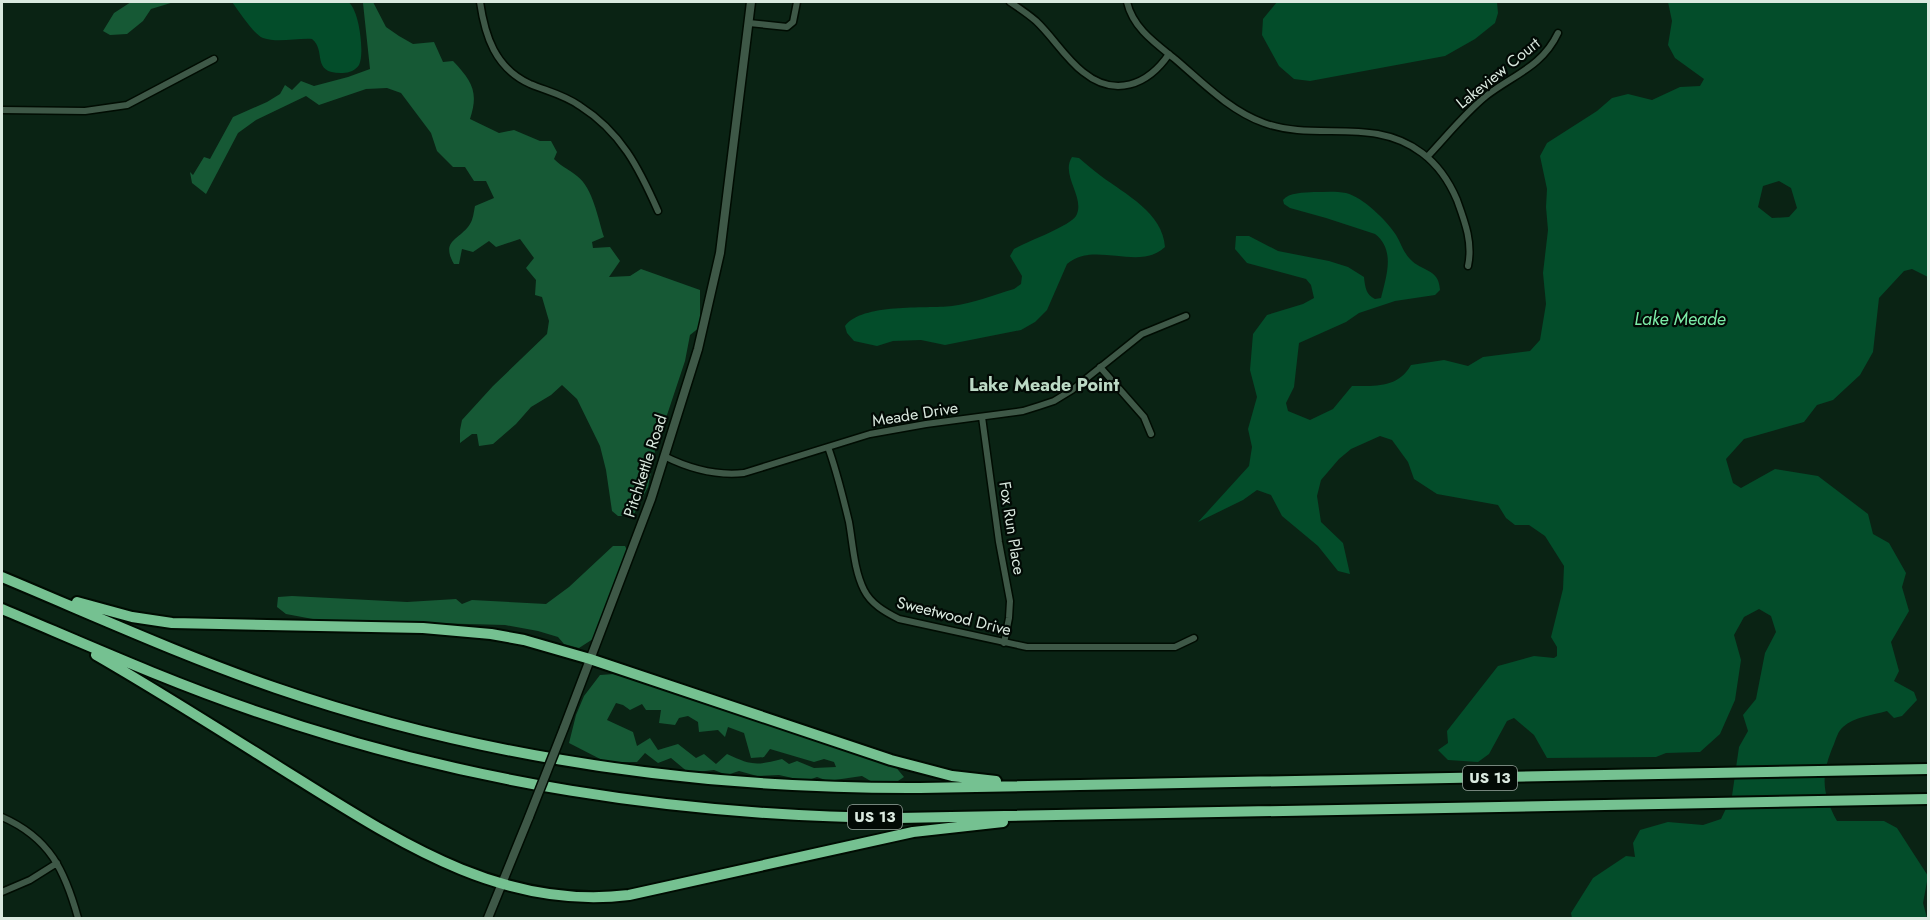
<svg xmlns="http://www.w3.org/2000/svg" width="1930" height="920" viewBox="0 0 1930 920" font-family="Jost,sans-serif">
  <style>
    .forest { fill: #165935; fill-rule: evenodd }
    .water { fill: #034d2a; fill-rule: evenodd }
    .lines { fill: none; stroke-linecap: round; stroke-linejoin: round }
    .street-casing { stroke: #000c02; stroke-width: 9 }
    .secondary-casing { stroke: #000c02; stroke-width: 11 }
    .highway-casing { stroke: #000c02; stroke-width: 14 }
    .street { stroke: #3e5847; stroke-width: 6 }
    .secondary { stroke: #3e5847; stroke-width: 8 }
    .highway { stroke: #75c191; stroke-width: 10 }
    .secondary-bridge-casing { stroke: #000c02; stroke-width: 11; stroke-linecap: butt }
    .secondary-bridge { stroke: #3e5847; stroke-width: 8 }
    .labels { text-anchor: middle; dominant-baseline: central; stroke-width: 4.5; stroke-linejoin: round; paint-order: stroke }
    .shield { fill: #020a05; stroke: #99a69e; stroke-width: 1.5 }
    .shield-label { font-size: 15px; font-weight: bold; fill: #dae9df }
    .street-label { font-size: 16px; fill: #dae9df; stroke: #020a05 }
    .water-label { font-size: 18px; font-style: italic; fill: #7ceda8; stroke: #020a05 }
    .neighbourhood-label { font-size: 18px; font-weight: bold; fill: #bcd9c5; stroke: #020a05 }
  </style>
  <rect width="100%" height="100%" fill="#0a2314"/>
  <path class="forest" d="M 131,2 L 174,2 L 151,9 L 143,21 L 127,34 L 110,35 L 103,31 L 114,13 Z
    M 367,2 L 373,2 L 386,27 L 399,36 L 413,44 L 434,42 L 443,62 L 453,61 C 472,81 479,92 470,119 L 499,133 L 514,130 L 540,141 L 551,141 L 557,152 L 554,159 C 563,168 569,169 577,176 C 593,188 598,219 604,237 L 592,242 L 593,248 L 610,247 L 620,261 L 609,277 L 630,276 L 641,269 L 700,290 L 700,327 L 690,335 L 685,361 L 655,451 L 648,487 L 633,516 L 618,516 L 612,511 L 606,470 L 600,446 L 577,399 L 562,385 L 551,395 L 531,407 L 516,424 L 493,444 L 479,446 L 477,434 L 472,434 L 460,443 L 460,430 L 462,420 L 493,386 L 547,334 L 549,321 L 542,297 L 535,295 L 536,280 L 526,268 L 534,258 L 520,239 L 496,247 L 489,241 L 473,252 L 462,249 L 459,264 L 454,264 C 440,240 460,240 470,224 C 473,220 474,211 475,206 L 494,198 L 486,181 L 474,181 L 465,167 L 453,167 L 437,151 L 431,133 L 401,93 L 387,88 L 366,89 L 319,105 L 306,96 L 256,120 L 238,133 L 206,194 L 192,183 L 190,172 L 193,175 L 204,157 L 210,159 L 233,117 L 267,102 L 280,94 L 285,85 L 292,90 L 301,81 L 314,86 L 348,77 L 370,69 L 363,3 Z
    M 613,546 L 625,546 L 628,552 L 603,621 L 593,639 L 579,648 L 564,644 L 558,637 L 538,631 L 505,625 L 318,620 L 286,614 L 277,607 L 278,597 L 292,596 L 407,602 L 456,599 L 462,604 L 472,600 L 546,604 L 569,587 Z
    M 614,674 L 894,765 L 904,777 L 895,783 L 874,783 L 862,776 L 828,781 L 817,777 L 806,781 L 779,775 L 757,776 L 739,771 L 727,775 L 714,770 L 689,773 L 671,758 L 658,763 L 645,753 L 637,762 L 606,762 L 569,743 L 576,715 L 584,696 L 600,675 ZM 616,703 L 623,705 L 630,710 L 642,704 L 646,710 L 661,710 L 659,723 L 675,725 L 679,718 L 688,716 L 698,722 L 699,732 L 718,730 L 725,737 L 728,727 L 744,733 L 751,758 L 764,757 L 770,749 L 814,762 L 824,759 L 834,762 L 836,767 L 814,768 L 797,761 L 789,764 L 782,759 C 755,766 751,765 727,754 L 716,764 L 704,754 L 696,758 L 678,744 L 658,750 L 650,738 L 637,746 L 633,732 L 607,720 Z"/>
  <path class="water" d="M 232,2 L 302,3 L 348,2 C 359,8 365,54 359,65 C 356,70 349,73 343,73 C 310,74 327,51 312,39 C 297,38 277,43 263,38 C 253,34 239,11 232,2 Z
    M 1277,2 L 1497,2 L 1498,13 L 1495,23 L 1475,39 L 1445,56 L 1310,81 L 1294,79 L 1279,66 L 1262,35 L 1263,19 Z
    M 1668,2 L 1927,2 L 1928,4 L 1928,277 L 1912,269 L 1904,271 L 1879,298 L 1873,352 L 1860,375 L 1833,400 L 1817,405 L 1804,422 L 1744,439 L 1726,459 L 1733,483 L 1741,488 L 1775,469 L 1818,476 L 1868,514 L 1873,534 L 1889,543 L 1906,573 L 1902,587 L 1909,611 L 1891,642 L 1899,671 L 1894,681 L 1914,692 L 1917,700 L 1902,716 L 1894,718 L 1887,711 C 1873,715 1854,717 1843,727 C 1838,731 1836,739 1834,744 C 1821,774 1821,792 1837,821 L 1884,821 L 1897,828 L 1928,876 L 1923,903 L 1927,918 L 1572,918 L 1571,913 L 1593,878 L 1626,856 L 1635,857 L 1633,843 L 1640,830 L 1668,822 L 1703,825 L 1721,819 L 1732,796 L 1739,747 L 1748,731 L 1743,715 L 1756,699 L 1765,653 L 1776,632 L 1771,616 L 1759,609 L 1744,617 L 1734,635 L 1741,660 L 1735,700 L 1720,734 L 1700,752 L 1666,753 L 1656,757 L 1547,758 L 1534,735 L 1514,718 L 1507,721 L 1489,754 L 1478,762 L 1448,760 L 1438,750 L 1448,743 L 1447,731 L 1498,666 L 1534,656 L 1554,658 L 1557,656 L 1557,647 L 1551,637 L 1563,589 L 1564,566 L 1545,536 L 1529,525 L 1515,525 L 1506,518 L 1498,505 L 1437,494 L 1414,479 L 1408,462 L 1392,440 L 1380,436 L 1351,449 L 1339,459 L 1321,480 L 1317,496 L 1321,522 L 1343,543 L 1350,574 L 1338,571 L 1318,546 L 1282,516 L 1271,495 L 1257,490 L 1243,500 L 1198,522 L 1249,466 L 1252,447 L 1248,429 L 1257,397 L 1250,370 L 1253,334 L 1267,315 L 1303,304 L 1314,298 L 1311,285 L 1306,279 L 1247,263 L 1235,249 L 1236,236 L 1249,236 L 1278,251 L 1329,261 L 1348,267 L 1364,277 C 1365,287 1366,295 1375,299 L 1381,298 C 1386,277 1396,250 1375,234 L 1326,218 L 1290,208 L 1284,204 L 1283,200 C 1289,192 1304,193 1314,192 C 1324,192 1336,191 1346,193 C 1363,197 1387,221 1396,235 C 1401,243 1403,252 1410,259 C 1422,272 1439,268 1440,290 L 1435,295 L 1395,301 L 1359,313 L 1346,322 L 1299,343 L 1294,387 L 1286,403 L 1288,411 L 1310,420 L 1333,409 L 1352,386 C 1376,386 1398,388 1411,365 L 1444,360 L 1468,366 L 1483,357 L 1530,351 L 1540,340 L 1546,304 L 1543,273 L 1548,230 L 1546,207 L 1547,189 L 1540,156 L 1547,143 L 1597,111 L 1612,98 L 1628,94 L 1652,100 L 1680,87 L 1700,86 L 1704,79 L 1675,58 L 1668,45 L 1672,21 ZM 1779,181 L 1791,188 L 1797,208 L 1789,217 L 1772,218 L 1758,207 L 1763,186 Z
    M 1072,157 L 1079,158 C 1086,164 1093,170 1101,176 C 1125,194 1163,213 1165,247 C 1139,272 1094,240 1067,264 L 1047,310 L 1035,322 L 1021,330 L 945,345 L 921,340 L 893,341 L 877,346 L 854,341 L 847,333 L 845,326 C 862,303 925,309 952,306 C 973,303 994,295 1014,289 L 1021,284 L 1022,276 L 1010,256 L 1014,249 C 1026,242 1070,226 1076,216 C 1086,198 1060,175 1072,157 Z"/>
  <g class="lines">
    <defs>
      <path id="street" d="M 480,2 C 485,36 495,68 530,84 C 547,91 565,95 580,106 C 621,132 639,168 658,211
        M 1010,2 C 1019,8 1028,14 1036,21 C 1053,37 1065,58 1083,72 C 1115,98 1148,85 1169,54
        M 1127,2 C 1133,28 1155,43 1175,59 C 1202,82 1230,111 1264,123 C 1317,142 1373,116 1422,153 C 1438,165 1449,181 1457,200 C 1465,222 1473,243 1468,266
        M 749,23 L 787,27 L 793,22 L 797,2
        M 2,110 L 85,111 L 127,105 L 214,59
        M 1427,157 C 1446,137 1464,114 1486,96 C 1513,75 1542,67 1558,33
        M 1100,367 L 1144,417 L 1151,434
        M 982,417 L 999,542 L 1010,601 L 1009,618 L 1004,643
        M 828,447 C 837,472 843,497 849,522 C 853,545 854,570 864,590 C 871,604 885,612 899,619 L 1027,647 L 1175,647 L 1194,638
        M 664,456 C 690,469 716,476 744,473 L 870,434 L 926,424 L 1023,411 L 1039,406 L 1054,401 L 1072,390 L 1142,334 L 1186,316
        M 2,817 C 50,838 65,871 78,918
        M 2,892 L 30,880 L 57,863"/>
      <path id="secondary" d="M 564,728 L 651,499 L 698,349 L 720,253 L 751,2
        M 488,918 L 529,817"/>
      <path id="highway" d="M 2,577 C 93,615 183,656 276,688 C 483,759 702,789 920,788 L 1928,769
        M 77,602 L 132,617 L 172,623 L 423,628 L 491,634 L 524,640 L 590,659 L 891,760 L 952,776 L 996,781
        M 2,609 C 85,644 167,681 252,710 C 463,783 675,816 898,818 L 1928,799
        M 96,655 C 162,693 226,734 290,774 C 395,839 500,911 629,895 L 913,832 L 1003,822"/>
    </defs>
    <use href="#street" class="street-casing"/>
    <use href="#secondary" class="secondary-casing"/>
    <use href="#highway" class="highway-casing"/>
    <use href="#street" class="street"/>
    <use href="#secondary" class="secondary"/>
    <use href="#highway" class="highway"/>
    <defs>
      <path id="secondary-bridge" d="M 529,817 L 564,728"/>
    </defs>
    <use href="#secondary-bridge" class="secondary-bridge-casing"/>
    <use href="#secondary-bridge" class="secondary-bridge"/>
  </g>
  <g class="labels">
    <g class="shield">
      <rect x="1463" y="766" width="54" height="24" rx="4.5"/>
      <rect x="848" y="805" width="54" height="24" rx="4.5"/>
    </g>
    <g class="shield-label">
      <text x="1490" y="778">US 13</text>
      <text x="875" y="817">US 13</text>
    </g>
    <g class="street-label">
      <text transform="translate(1498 73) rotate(-39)">Lakeview Court</text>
      <text transform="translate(915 414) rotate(-9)">Meade Drive</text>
      <text transform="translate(645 466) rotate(-72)">Pitchkettle Road</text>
      <text transform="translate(1012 528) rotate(81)">Fox Run Place</text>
      <text transform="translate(954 616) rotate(14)">Sweetwood Drive</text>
    </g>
    <g class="water-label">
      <text x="1680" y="319">Lake Meade</text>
    </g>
    <g class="neighbourhood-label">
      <text x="1044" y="385">Lake Meade Point</text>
    </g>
  </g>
  <rect width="1930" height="920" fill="none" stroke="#dae9df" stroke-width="6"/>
</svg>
